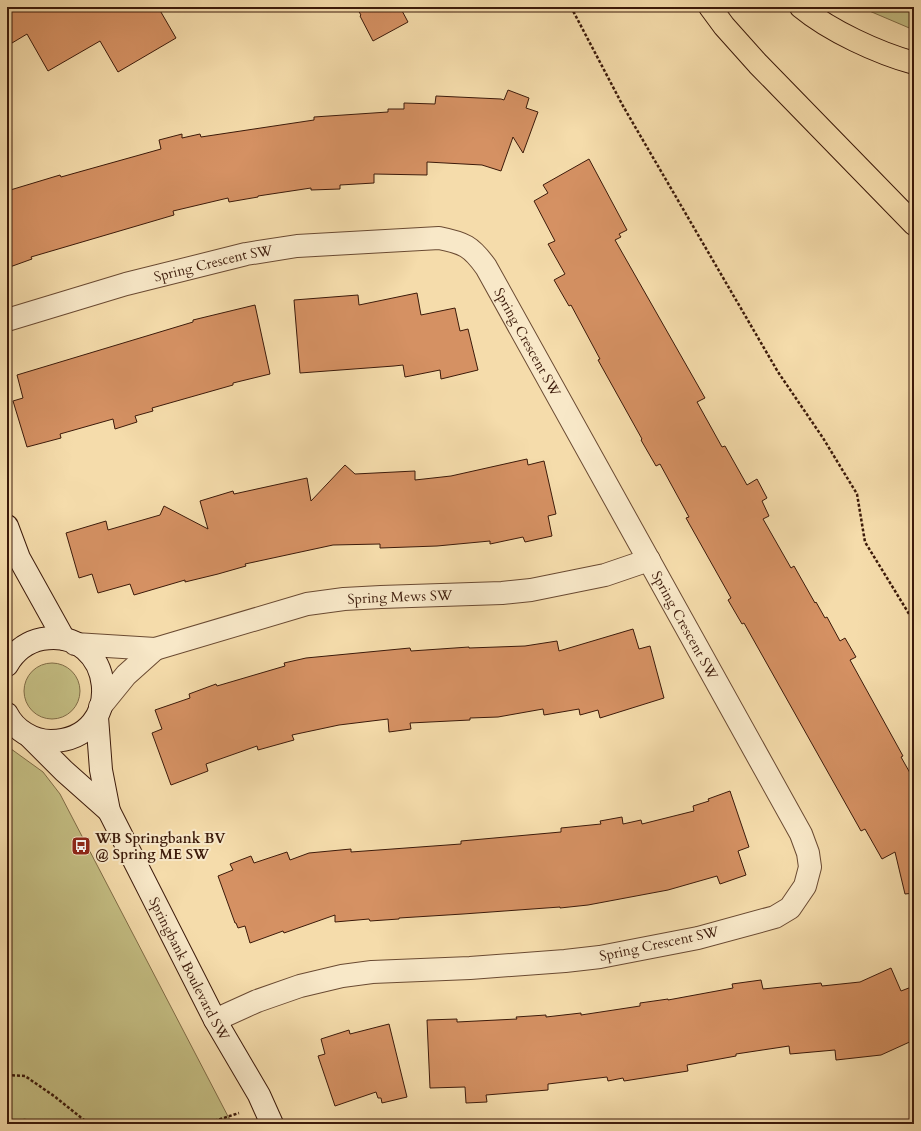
<svg xmlns="http://www.w3.org/2000/svg" width="921" height="1131" viewBox="0 0 921 1131" font-family="Cardo,serif">
  <style>
    .green { fill: #c4be83; stroke: #806c46 }
    .building { fill: #d59163; stroke: #3c1a0a }
    .lines { fill: none; stroke-linecap: round; stroke-linejoin: round }
    .street-casing { stroke: #6a4a32; stroke-width: 24 }
    .secondary-casing { stroke: #3c1a0a; stroke-width: 24 }
    .highway-casing { stroke: #3c1a0a; stroke-width: 24 }
    .path { stroke: #3c1a0a; stroke-width: 2.5; stroke-dasharray: 3 2; stroke-linecap: butt }
    .street { stroke: #f8e8c8; stroke-width: 22 }
    .secondary { stroke: #f8e8c8; stroke-width: 22 }
    .highway { stroke: #f5dcab; stroke-width: 22 }
    .labels { text-anchor: middle; dominant-baseline: central; stroke-width: 4; stroke-linejoin: round; paint-order: stroke }
    .street-label { font-size: 14px; fill: #3c1a0a; stroke: #f8e8c8 }
    .poi-label { font-size: 14px; font-weight: bold; fill: #3c1a0a; stroke: #f8e8c8; text-anchor: start }
  </style>
  <rect width="100%" height="100%" fill="#f5dcab"/>
  <filter id="stains"><feTurbulence type="fractalNoise" baseFrequency=".005" numOctaves="4"/><feColorMatrix values="0 0 0 0 .2 0 0 0 0 .09 0 0 0 0 .02 0 0 0 .5 -.17"/></filter>
  <radialGradient id="worn" r=".72"><stop offset=".6" stop-color="#630" stop-opacity="0"/><stop offset="1" stop-color="#630" stop-opacity=".3"/></radialGradient>
  <path class="green" d="M 860,7 L 914,7 L 914,30 Z
    M24 691a28 28 0 1 1 56 0a28 28 0 1 1-56 0Z
    M 7,746 L 43,772 L 60,794 L 232,1124 L 34,1124 L 25,1119 L 7,1123 Z"/>
  <path class="building" d="M 7,7 L 158,7 L 176,38 L 118,72 L 100,41 L 48,71 L 27,34 L 7,46 Z
    M 356,7 L 400,7 L 408,22 L 373,41 L 360,16 L 361,15 Z
    M 508,90 L 529,98 L 526,108 L 538,112 L 523,153 L 513,137 L 501,171 L 482,165 L 427,162 L 427,175 L 374,174 L 374,183 L 340,185 L 340,189 L 311,190 L 311,188 L 258,196 L 258,197 L 229,202 L 228,198 L 173,211 L 174,215 L 31,257 L 32,259 L 7,268 L 7,191 L 60,175 L 61,177 L 161,149 L 159,140 L 182,134 L 182,138 L 200,134 L 201,137 L 314,120 L 314,117 L 388,112 L 388,109 L 404,109 L 404,103 L 435,104 L 436,96 L 501,99 L 504,100 Z
    M 589,159 L 627,230 L 619,234 L 621,237 L 615,240 L 705,398 L 697,402 L 722,447 L 725,446 L 747,485 L 757,479 L 767,498 L 762,501 L 769,516 L 763,519 L 791,568 L 794,566 L 815,603 L 816,602 L 825,618 L 827,617 L 840,641 L 845,638 L 856,657 L 850,660 L 903,756 L 901,757 L 914,780 L 914,893 L 905,894 L 895,852 L 882,859 L 865,829 L 861,831 L 744,623 L 742,624 L 728,600 L 731,598 L 686,518 L 689,517 L 660,464 L 656,466 L 641,440 L 642,439 L 598,360 L 600,359 L 571,305 L 569,306 L 554,280 L 565,274 L 548,244 L 555,241 L 534,201 L 548,193 L 543,185 Z
    M 417,293 L 421,315 L 455,308 L 460,331 L 468,329 L 478,370 L 441,379 L 440,370 L 405,377 L 403,365 L 394,366 L 300,373 L 294,300 L 358,295 L 359,305 Z
    M 255,305 L 270,374 L 233,383 L 233,385 L 152,408 L 153,411 L 135,416 L 137,422 L 115,429 L 113,419 L 60,434 L 61,438 L 27,447 L 13,401 L 23,398 L 17,375 L 193,322 L 193,320 Z
    M 527,459 L 528,465 L 544,461 L 556,514 L 548,516 L 552,536 L 525,542 L 523,537 L 490,544 L 490,541 L 437,546 L 380,548 L 380,544 L 333,545 L 245,564 L 246,566 L 218,574 L 185,582 L 185,580 L 134,595 L 130,584 L 98,593 L 92,574 L 79,578 L 66,533 L 106,521 L 108,530 L 160,515 L 164,506 L 208,529 L 200,501 L 233,491 L 234,494 L 307,478 L 311,501 L 345,465 L 355,474 L 415,471 L 415,480 L 451,476 Z
    M 633,629 L 639,649 L 650,646 L 664,698 L 600,718 L 598,710 L 580,715 L 579,709 L 544,715 L 543,709 L 498,717 L 470,718 L 470,720 L 410,723 L 411,729 L 389,732 L 388,719 L 339,725 L 292,735 L 294,740 L 258,750 L 257,746 L 206,764 L 208,771 L 171,785 L 152,733 L 162,729 L 155,710 L 190,698 L 189,694 L 216,684 L 217,686 L 285,666 L 284,663 L 306,658 L 410,648 L 411,651 L 469,647 L 469,648 L 525,646 L 557,641 L 559,651 Z
    M 730,791 L 749,847 L 738,851 L 746,875 L 720,884 L 717,876 L 668,890 L 588,905 L 560,908 L 560,907 L 463,914 L 399,918 L 399,919 L 370,921 L 369,919 L 335,922 L 335,915 L 284,933 L 283,931 L 250,943 L 245,926 L 238,928 L 236,923 L 235,923 L 218,876 L 233,870 L 230,864 L 251,856 L 254,863 L 287,852 L 290,860 L 309,853 L 351,849 L 351,852 L 461,844 L 461,841 L 561,832 L 561,828 L 601,824 L 600,821 L 622,817 L 623,824 L 641,820 L 642,824 L 694,811 L 693,806 L 709,801 L 708,799 Z
    M 891,968 L 901,991 L 914,986 L 914,1040 L 881,1055 L 836,1060 L 835,1050 L 790,1054 L 789,1046 L 736,1054 L 736,1056 L 687,1065 L 688,1071 L 624,1081 L 623,1078 L 608,1081 L 607,1077 L 548,1084 L 548,1090 L 486,1095 L 487,1102 L 466,1103 L 465,1087 L 430,1088 L 427,1020 L 457,1019 L 457,1022 L 517,1019 L 516,1017 L 546,1015 L 546,1017 L 581,1013 L 581,1015 L 640,1006 L 640,1003 L 668,999 L 668,1000 L 733,988 L 732,984 L 761,980 L 763,989 L 821,983 L 822,986 L 860,982 Z
    M 389,1024 L 407,1097 L 382,1103 L 381,1098 L 378,1098 L 376,1092 L 335,1106 L 318,1056 L 325,1054 L 321,1039 L 349,1030 L 350,1034 Z"/>
  <g class="lines">
    <defs>
      <g id="street">
        <path id="s1" d="M 7,320 L 126,284 L 246,254 L 297,246 L 439,238 C 464,243 471,246 486,267 L 801,834 L 808,853 L 810,867 L 805,886 L 790,908 L 775,917 L 698,938 L 600,957 L 565,961 L 470,968 L 372,972 L 342,976 L 300,986 L 257,1001 L 215,1020"/>
        <path id="s2" d="M 75,644 L 155,649 L 307,604 L 344,599 L 381,597 L 502,593 L 531,590 L 605,575 L 649,560"/>
        <path d="M 100,707 L 126,675 L 155,649"/>
      </g>
      <g id="secondary">
        <path d="M 7,526 L 19,558 L 64,639"/>
        <path d="M 7,665 C 15,651 27,642 42,639 C 115,626 128,740 51,741 C 33,741 15,730 7,714"/>
        <path id="s3" d="M 97,717 L 101,770 L 109,811 L 215,1020 L 259,1095 L 272,1124"/>
        <path d="M 30,737 L 64,771 L 109,811"/>
      </g>
      <path id="highway" d="M 710,7 L 724,26 L 758,64 L 914,224
        M 801,7 C 830,31 878,53 914,63"/>
    </defs>
    <use href="#street" class="street-casing"/>
    <use href="#secondary" class="secondary-casing"/>
    <use href="#highway" class="highway-casing"/>
    <path class="path" d="M 571,7 L 623,106 L 778,372 L 823,438 L 857,494 L 865,542 L 914,622
      M 7,1075 L 25,1076 L 54,1096 L 89,1124
      M 205,1124 L 239,1113"/>
    <use href="#street" class="street"/>
    <use href="#secondary" class="secondary"/>
    <use href="#highway" class="highway"/>
  </g>
  <defs>
    <symbol id="bus-square" viewBox="-11 -11 22 22"><rect x="-9" y="-9" width="18" height="18" rx="4" fill="#8f2418" stroke="#f8e8c8"/><path d="M-5-6H5V4H4V6H2V4H-2V6H-4V4H-5ZM-3.5-4V0h7V-4ZM-3.5 1.2v1.5H-2V1.2ZM2 1.2v1.5H3.5V1.2Z" fill="#fff"/></symbol>
  </defs>
  <g fill-rule="evenodd">
    <use href="#bus-square" x="70" y="835" width="22" height="22"/>
  </g>
  <g class="labels">
    <g class="street-label">
      <text stroke="none"><textPath href="#s1" startOffset="214">Spring Crescent SW</textPath></text>
      <text stroke="none"><textPath href="#s1" startOffset="585">Spring Crescent SW</textPath></text>
      <text stroke="none"><textPath href="#s2" startOffset="332">Spring Mews SW</textPath></text>
      <text stroke="none"><textPath href="#s1" startOffset="909">Spring Crescent SW</textPath></text>
      <text transform="translate(659 944) rotate(-12)">Spring Crescent SW</text>
      <text stroke="none"><textPath href="#s3" startOffset="272">Springbank Boulevard SW</textPath></text>
    </g>
    <g class="poi-label">
      <text x="95" y="838">WB Springbank BV<tspan x="95" dy="16">@ Spring ME SW</tspan></text>
    </g>
  </g>
  <rect width="921" height="1131" fill="none" stroke="#f5dcab" stroke-width="24"/>
  <rect x="8" y="8" width="905" height="1115" fill="none" stroke="#3c1a0a" stroke-width="2"/>
  <rect x="12" y="12" width="897" height="1107" fill="none" stroke="#3c1a0a"/>
  <rect width="100%" height="100%" filter="url(#stains)"/>
  <rect width="100%" height="100%" fill="url(#worn)"/>
</svg>
